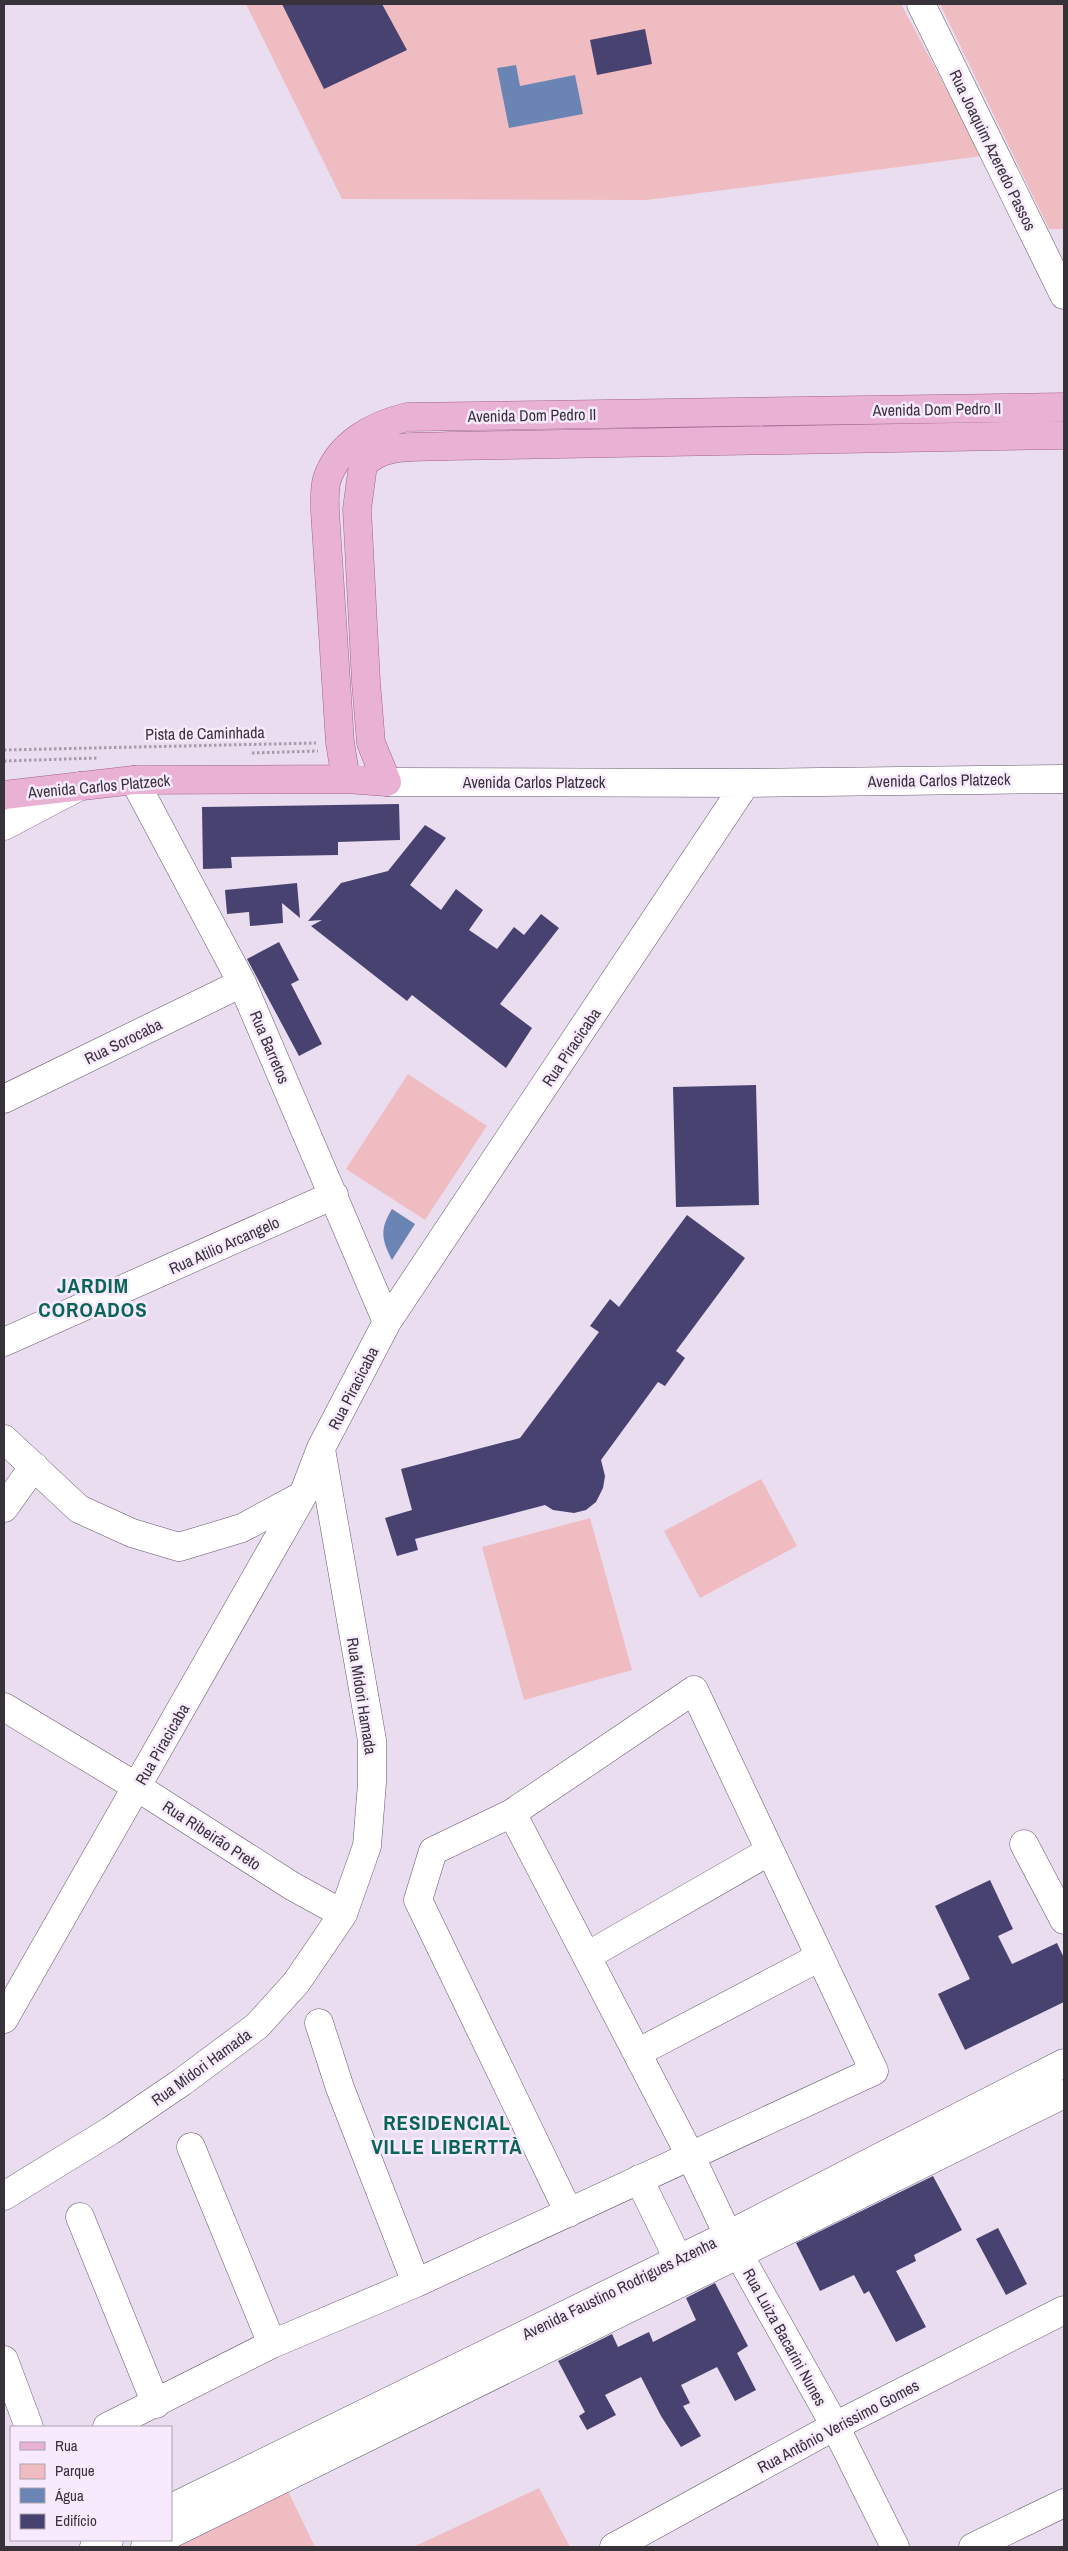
<svg xmlns="http://www.w3.org/2000/svg" width="1068" height="2551" viewBox="0 0 1068 2551" font-family="'Archivo Narrow',sans-serif">
  <style>
    .green { fill: #efbcc2 }
    .water { fill: #6a85b4 }
    .building { fill: #484271 }
    .lines { fill: none; stroke-linecap: round; stroke-linejoin: round }
    .minor-casing { stroke: #635868; stroke-width: 29 }
    .major-casing { stroke: #a2638c; stroke-width: 29 }
    .path { stroke: #a59ba9; stroke-width: 3; stroke-dasharray: 2.5 2.5; stroke-linecap: butt }
    .minor { stroke: #fff; stroke-width: 28 }
    .major { stroke: #e9b1d4; stroke-width: 28 }
    .labels { text-anchor: middle; dominant-baseline: central; stroke-width: 5; stroke-linejoin: round; paint-order: stroke }
    .street-label { font-size: 16px; fill: #38333b; stroke: #f7eafd }
    .district-label { font-size: 21px; font-weight: bold; letter-spacing: 1px; fill: #0b6557; stroke: #f7eafd }
  </style>
  <rect width="100%" height="100%" fill="#eaddf0"/>
  <path class="green" d="M 246,4 L 901,4 L 982,156 L 647,200 L 342,199 Z
    M 940,4 L 1064,4 L 1064,229 L 1049,229 Z
    M 408,1074 L 487,1126 L 425,1220 L 346,1169 Z
    M 761,1479 L 797,1546 L 700,1598 L 664,1531 Z
    M 590,1518 L 632,1670 L 524,1700 L 482,1547 Z
    M 539,2488 L 570,2547 L 412,2547 L 422,2543 Z
    M 288,2491 L 315,2547 L 167,2547 Z"/>
  <path class="water" d="M 516,65 L 520,86 L 575,75 L 583,114 L 509,128 L 497,68 Z
    M 392,1209 L 415,1224 L 392,1260 C 382,1240 379,1230 392,1209 Z"/>
  <path class="building" d="M 282,4 L 382,4 L 407,50 L 324,89 Z
    M 645,29 L 652,64 L 597,75 L 590,40 Z
    M 399,804 L 400,840 L 338,842 L 338,855 L 231,857 L 232,868 L 203,869 L 202,807 Z
    M 425,825 L 446,838 L 410,885 L 441,910 L 456,889 L 483,910 L 469,930 L 497,949 L 514,927 L 524,935 L 541,914 L 559,928 L 500,1004 L 532,1028 L 506,1068 L 412,995 L 407,1001 L 311,926 L 322,920 L 308,921 L 341,883 L 388,871 Z
    M 297,883 L 300,918 L 282,903 L 283,923 L 250,926 L 249,912 L 227,914 L 225,890 Z
    M 279,942 L 299,980 L 291,984 L 322,1044 L 299,1056 L 247,959 Z
    M 756,1085 L 759,1205 L 676,1207 L 673,1087 Z
    M 687,1215 L 745,1258 L 676,1351 L 685,1358 L 665,1386 L 658,1382 L 601,1460 L 605,1476 L 603,1488 L 596,1502 L 586,1510 L 574,1513 L 553,1510 L 545,1505 L 415,1539 L 418,1550 L 397,1556 L 385,1518 L 412,1510 L 401,1469 L 520,1438 L 599,1332 L 590,1326 L 610,1299 L 619,1307 Z
    M 990,1880 L 1013,1929 L 998,1936 L 1012,1964 L 1057,1943 L 1064,1958 L 1064,2002 L 965,2050 L 938,1994 L 970,1979 L 935,1906 Z
    M 933,2176 L 962,2230 L 914,2255 L 916,2261 L 896,2271 L 926,2327 L 896,2342 L 869,2291 L 864,2294 L 854,2275 L 820,2291 L 796,2243 Z
    M 998,2228 L 1027,2284 L 1006,2295 L 976,2239 Z
    M 715,2283 L 748,2346 L 737,2353 L 756,2390 L 735,2401 L 717,2367 L 681,2385 L 690,2403 L 683,2406 L 701,2436 L 681,2447 L 661,2416 L 641,2377 L 605,2395 L 616,2415 L 587,2430 L 579,2416 L 585,2412 L 558,2361 L 612,2334 L 618,2347 L 649,2332 L 653,2342 L 696,2320 L 686,2298 Z"/>
  <g class="lines">
    <defs>
      <path id="minor" d="M 921,4 L 1064,295
        M 134,780 L 242,983 L 387,1322
        M 387,782 L 746,783 L 1064,779
        M 4,826 L 80,786
        M 4,1099 L 242,983
        M 4,1342 L 334,1195
        M 4,1439 L 79,1509 L 132,1533 L 179,1547 L 242,1528 L 303,1495
        M 4,1508 L 34,1466
        M 4,1707 L 137,1787 L 292,1886 L 343,1914
        M 1024,1844 L 1064,1920
        M 587,1956 L 770,1851
        M 4,2019 L 303,1495 L 321,1448 L 387,1322 L 746,783
        M 319,2023 L 340,2088 L 416,2283
        M 637,2053 L 820,1957
        M 191,2147 L 272,2344
        M 639,2179 L 678,2259
        M 4,2196 L 110,2131 L 182,2082 L 257,2026 L 296,1983 L 343,1914 L 367,1846 L 372,1783 L 372,1740 L 321,1449
        M 569,2213 L 418,1900 L 433,1851 L 512,1813 L 690,2155 L 728,2235 L 835,2426 L 895,2547
        M 80,2217 L 156,2404
        M 4,2360 L 29,2427
        M 107,2427 L 272,2344 L 416,2283 L 874,2071 L 694,1690 L 512,1813
        M 171,2508 L 728,2235 L 1064,2063
        M 171,2534 L 1064,2094
        M 94,2547 L 109,2540
        M 145,2547 L 160,2540
        M 614,2547 L 835,2426 L 1064,2310
        M 973,2547 L 1064,2503"/>
      <path id="major" d="M 346,779 L 340,743 L 325,511 C 325,501 324,489 327,479 C 339,444 373,425 407,417 L 1064,407
        M 4,795 L 134,780 L 346,779 L 387,782 L 371,743 L 366,682 L 357,509 L 363,465 C 382,442 421,448 449,446 L 1064,435"/>
    </defs>
    <use href="#minor" class="minor-casing"/>
    <use href="#major" class="major-casing"/>
    <path class="path" d="M 4,750 L 316,743
      M 252,753 L 318,751
      M 4,761 L 98,758"/>
    <use href="#minor" class="minor"/>
    <use href="#major" class="major"/>
  </g>
  <g class="labels">
    <g class="street-label">
      <text transform="translate(993 150) rotate(64)">Rua Joaquim Azeredo Passos</text>
      <text transform="translate(937 409) rotate(-1)">Avenida Dom Pedro II</text>
      <text transform="translate(532 415) rotate(-1)">Avenida Dom Pedro II</text>
      <text transform="translate(205 733) rotate(-1)">Pista de Caminhada</text>
      <text transform="translate(939 780) rotate(-1)">Avenida Carlos Platzeck</text>
      <text x="534" y="782">Avenida Carlos Platzeck</text>
      <text transform="translate(99 786) rotate(-5)">Avenida Carlos Platzeck</text>
      <text transform="translate(123 1041) rotate(-26)">Rua Sorocaba</text>
      <text transform="translate(270 1047) rotate(67)">Rua Barretos</text>
      <text transform="translate(571 1047) rotate(-56)">Rua Piracicaba</text>
      <text transform="translate(224 1245) rotate(-24)">Rua Atilio Arcangelo</text>
      <text transform="translate(353 1388) rotate(-63)">Rua Piracicaba</text>
      <text transform="translate(362 1696) rotate(81)">Rua Midori Hamada</text>
      <text transform="translate(162 1744) rotate(-60)">Rua Piracicaba</text>
      <text transform="translate(212 1835) rotate(33)">Rua Ribeirão Preto</text>
      <text transform="translate(201 2067) rotate(-36)">Rua Midori Hamada</text>
      <text transform="translate(619 2288) rotate(-26)">Avenida Faustino Rodrigues Azenha</text>
      <text transform="translate(785 2337) rotate(61)">Rua Luiza Bacarini Nunes</text>
      <text transform="translate(838 2426) rotate(-28)">Rua Antônio Verissimo Gomes</text>
    </g>
    <g class="district-label">
      <text x="93" y="1285">JARDIM<tspan x="93" dy="24">COROADOS</tspan></text>
      <text x="447" y="2122">RESIDENCIAL<tspan x="447" dy="24">VILLE LIBERTTÀ</tspan></text>
    </g>
  </g>
  <rect width="1068" height="2551" fill="none" stroke="#38333b" stroke-width="10"/>
  <rect x="10" y="2426" width="162" height="115" fill="#f7eafd" stroke="#aba1af"/>
  <rect x="20" y="2442" width="25" height="8" fill="#e9b1d4" stroke="#aba1af"/>
  <text x="55" y="2451" font-size="15" fill="#38333b">Rua</text>
  <rect x="20" y="2464" width="25" height="15" fill="#efbcc2" stroke="#aba1af"/>
  <text x="55" y="2476" font-size="15" fill="#38333b">Parque</text>
  <rect x="20" y="2488" width="25" height="15" fill="#6a85b4" stroke="#aba1af"/>
  <text x="55" y="2501" font-size="15" fill="#38333b">Água</text>
  <rect x="20" y="2514" width="25" height="15" fill="#484271" stroke="#aba1af"/>
  <text x="55" y="2526" font-size="15" fill="#38333b">Edifício</text>
</svg>
